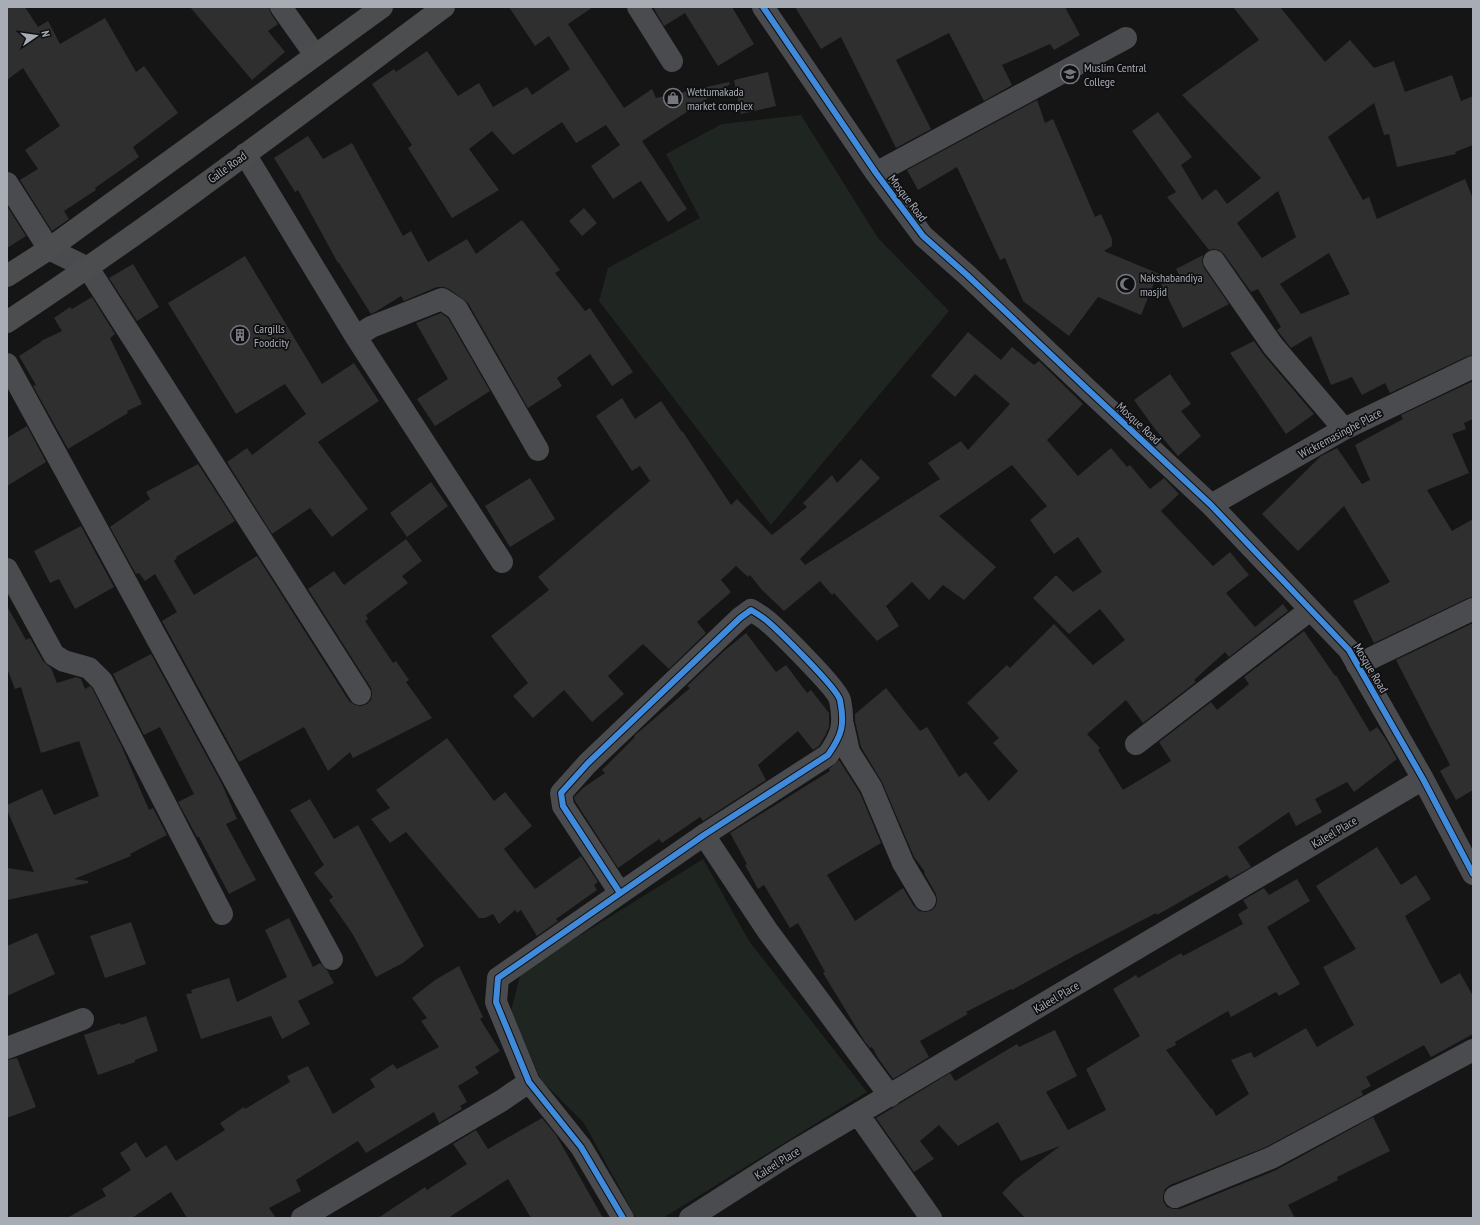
<svg xmlns="http://www.w3.org/2000/svg" width="1480" height="1225" viewBox="0 0 1480 1225" font-family="'PT Sans Narrow',sans-serif">
  <style>
    .green { fill: #1f2520 }
    .building { fill: #2f2f30; fill-rule: evenodd }
    .lines { fill: none; stroke-linecap: round; stroke-linejoin: round }
    .minor { stroke: #4a4b4e; stroke-width: 22 }
    .highway { stroke: #4c4d4f; stroke-width: 22 }
    .cycleway-casing { stroke: #0f0f11; stroke-width: 8 }
    .cycleway { stroke: #408adc; stroke-width: 6 }
    .labels { text-anchor: middle; dominant-baseline: central; stroke-width: 3.5; stroke-linejoin: round; paint-order: stroke }
    .poi-label { font-size: 12px; fill: #a7acb5; stroke: #0f0f11; text-anchor: start }
    .street-label { font-size: 12px; fill: #a7acb5; stroke: #0f0f11 }
  </style>
  <rect width="100%" height="100%" fill="#151515"/>
  <path class="green" d="M 801,115 L 878,238 L 949,311 L 771,525 L 599,301 L 608,268 L 700,218 L 666,154 L 722,124 Z
    M 703,859 L 749,941 L 867,1092 L 663,1218 L 636,1218 L 584,1123 L 541,1080 L 511,1011 L 521,972 Z"/>
  <path class="building" d="M 7,7 L 25,7 L 38,27 L 48,21 L 60,44 L 105,18 L 136,72 L 144,66 L 178,113 L 133,147 L 139,157 L 95,188 L 96,190 L 64,211 L 69,219 L 52,231 L 20,180 L 38,169 L 25,150 L 60,126 L 23,68 L 7,80 Z
    M 190,7 L 269,7 L 271,14 L 278,24 L 268,31 L 285,52 L 252,80 Z
    M 509,7 L 593,7 L 568,24 L 624,108 L 652,89 L 656,98 L 729,82 L 730,84 L 642,141 L 687,209 L 668,222 L 641,181 L 613,199 L 591,166 L 620,145 L 606,125 L 576,143 L 562,122 L 513,155 L 492,131 L 469,149 L 499,190 L 452,218 L 408,148 L 412,145 L 372,84 L 394,69 L 396,72 L 427,51 L 458,96 L 479,83 L 493,107 L 527,87 L 532,95 L 570,69 L 549,36 L 535,46 Z
    M 653,7 L 732,7 L 754,44 L 718,66 L 685,13 L 664,26 Z
    M 795,7 L 1065,7 L 1080,35 L 1054,50 L 1050,44 L 1002,65 L 1012,85 L 984,101 L 949,33 L 896,60 L 931,129 L 896,148 L 841,37 L 821,49 Z
    M 1233,7 L 1280,7 L 1325,62 L 1350,40 L 1374,68 L 1394,61 L 1405,92 L 1452,75 L 1461,101 L 1473,96 L 1473,145 L 1455,152 L 1456,154 L 1397,167 L 1389,134 L 1384,135 L 1374,103 L 1328,137 L 1363,200 L 1369,197 L 1377,219 L 1465,179 L 1473,199 L 1473,355 L 1468,356 L 1390,393 L 1385,383 L 1362,395 L 1352,377 L 1331,385 L 1311,336 L 1291,348 L 1277,330 L 1281,327 L 1258,289 L 1251,292 L 1224,254 L 1219,250 L 1213,249 L 1209,250 L 1167,197 L 1176,192 L 1132,131 L 1158,112 L 1192,157 L 1181,165 L 1202,200 L 1216,189 L 1227,204 L 1261,178 L 1182,95 L 1259,40 ZM 1278,191 L 1296,237 L 1262,258 L 1237,223 ZM 1329,253 L 1350,294 L 1301,314 L 1280,284 Z
    M 768,72 L 776,106 L 741,114 L 734,80 Z
    M 1037,100 L 1045,123 L 1053,119 L 1095,217 L 1101,214 L 1112,239 L 1112,246 L 1104,251 L 1184,284 L 1176,269 L 1203,255 L 1202,262 L 1204,268 L 1229,304 L 1183,328 L 1157,276 L 1141,315 L 1098,297 L 1069,336 L 1023,301 L 1005,258 L 1000,260 L 957,167 L 918,190 L 907,170 Z
    M 308,136 L 323,159 L 352,143 L 403,236 L 411,231 L 428,262 L 467,239 L 476,254 L 522,220 L 560,270 L 555,273 L 585,311 L 590,308 L 633,372 L 612,386 L 590,354 L 557,378 L 562,386 L 528,408 L 468,303 L 449,289 L 444,287 L 437,287 L 404,301 L 401,296 L 377,311 L 371,314 L 339,263 L 338,263 L 298,190 L 295,192 L 274,158 Z
    M 7,206 L 26,236 L 7,248 Z
    M 584,208 L 597,223 L 582,236 L 569,221 Z
    M 245,256 L 322,384 L 354,363 L 379,401 L 318,442 L 368,509 L 332,537 L 310,508 L 272,534 L 227,462 L 247,448 L 252,455 L 306,414 L 285,384 L 236,414 L 168,303 Z
    M 133,264 L 159,307 L 137,321 L 109,278 Z
    M 92,297 L 115,334 L 110,338 L 142,404 L 127,411 L 128,413 L 68,449 L 33,386 L 36,385 L 19,356 L 41,342 L 41,341 L 62,331 L 54,318 L 70,307 L 72,309 Z
    M 441,313 L 448,318 L 490,391 L 435,426 L 417,399 L 448,379 L 416,323 Z
    M 968,332 L 1001,360 L 1012,347 L 1034,365 L 1039,361 L 1083,404 L 1047,440 L 1078,476 L 1111,448 L 1127,467 L 1130,465 L 1150,489 L 1164,478 L 1179,494 L 1161,511 L 1213,566 L 1230,552 L 1249,575 L 1226,593 L 1255,627 L 1283,604 L 1288,611 L 1229,657 L 1225,652 L 1194,680 L 1196,682 L 1143,723 L 1126,700 L 1087,734 L 1100,748 L 1098,750 L 1123,790 L 1171,761 L 1159,742 L 1211,702 L 1217,710 L 1249,684 L 1244,677 L 1304,631 L 1335,676 L 1336,675 L 1370,732 L 1377,727 L 1385,738 L 1397,759 L 1354,792 L 1347,782 L 1315,799 L 1322,812 L 1296,826 L 1289,812 L 1238,847 L 1251,867 L 1230,879 L 1227,875 L 1157,915 L 1156,913 L 1072,957 L 1012,990 L 1011,989 L 966,1012 L 968,1014 L 920,1041 L 929,1057 L 893,1079 L 878,1058 L 872,1047 L 870,1048 L 865,1042 L 823,973 L 825,972 L 798,923 L 790,928 L 764,885 L 758,889 L 745,865 L 747,864 L 730,833 L 830,771 L 829,769 L 839,760 L 860,793 L 881,843 L 827,875 L 855,921 L 903,888 L 914,906 L 919,911 L 926,912 L 932,910 L 936,906 L 937,900 L 936,894 L 924,873 L 925,872 L 914,857 L 882,782 L 861,747 L 855,721 L 855,714 L 886,688 L 920,731 L 927,727 L 959,777 L 966,772 L 989,801 L 1018,771 L 993,743 L 999,738 L 967,703 L 1007,665 L 1010,668 L 1054,624 L 1093,665 L 1125,640 L 1100,609 L 1069,634 L 1033,598 L 1056,575 L 1073,592 L 1102,572 L 1078,537 L 1054,554 L 1030,520 L 1047,506 L 1012,465 L 939,516 L 996,567 L 964,600 L 943,585 L 929,600 L 912,582 L 886,606 L 899,626 L 877,641 L 834,593 L 832,595 L 820,581 L 784,611 L 762,590 L 750,575 L 748,577 L 736,566 L 721,580 L 731,592 L 697,622 L 706,633 L 669,669 L 643,644 L 608,676 L 624,694 L 592,722 L 564,690 L 533,718 L 513,696 L 528,683 L 491,636 L 549,590 L 538,577 L 650,481 L 640,466 L 632,471 L 596,416 L 622,398 L 635,419 L 661,401 L 682,432 L 683,432 L 731,505 L 737,499 L 772,535 L 807,507 L 803,503 L 832,475 L 837,483 L 861,459 L 880,478 L 800,559 L 805,565 L 940,479 L 928,463 L 961,441 L 968,450 L 1010,404 L 975,374 L 955,397 L 931,376 Z
    M 1254,341 L 1263,354 L 1314,414 L 1286,434 L 1230,353 Z
    M 1170,374 L 1191,404 L 1181,411 L 1201,436 L 1178,456 L 1155,429 L 1134,400 Z
    M 1473,381 L 1473,419 L 1464,423 L 1466,429 L 1452,434 L 1469,473 L 1427,490 L 1452,531 L 1473,519 L 1473,597 L 1468,598 L 1374,643 L 1353,601 L 1390,582 L 1344,506 L 1298,551 L 1262,514 L 1321,456 L 1337,448 L 1362,484 L 1370,480 L 1355,445 L 1403,419 L 1401,415 Z
    M 27,426 L 46,462 L 7,486 L 7,438 Z
    M 198,464 L 235,521 L 176,557 L 177,558 L 174,561 L 194,595 L 257,556 L 349,701 L 355,705 L 361,706 L 367,704 L 371,700 L 372,694 L 371,688 L 308,589 L 334,571 L 344,585 L 406,539 L 422,561 L 402,576 L 408,583 L 366,615 L 368,619 L 365,621 L 393,663 L 396,661 L 409,680 L 406,682 L 432,718 L 353,758 L 350,752 L 328,771 L 304,727 L 239,762 L 162,621 L 177,612 L 155,574 L 145,581 L 139,573 L 136,574 L 110,527 L 150,499 L 146,492 Z
    M 530,478 L 555,519 L 510,547 L 485,506 Z
    M 431,482 L 448,506 L 407,537 L 390,513 Z
    M 81,526 L 114,587 L 75,609 L 59,579 L 50,583 L 34,551 Z
    M 7,606 L 26,640 L 30,638 L 43,661 L 51,668 L 57,683 L 76,677 L 81,679 L 85,689 L 90,686 L 92,688 L 122,747 L 149,810 L 153,808 L 167,835 L 130,854 L 131,856 L 74,879 L 88,881 L 88,883 L 7,900 L 7,868 L 34,872 L 7,810 L 7,805 L 42,789 L 54,815 L 99,796 L 79,741 L 41,753 L 21,687 L 15,689 L 7,668 Z
    M 1473,623 L 1473,790 L 1456,800 L 1440,771 L 1450,765 L 1396,660 Z
    M 746,633 L 776,672 L 786,665 L 807,693 L 811,690 L 829,713 L 829,727 L 825,736 L 819,746 L 813,750 L 798,731 L 758,765 L 766,780 L 703,821 L 700,817 L 662,843 L 659,839 L 618,868 L 575,801 L 574,797 L 583,788 L 605,773 L 602,770 L 635,737 L 634,736 L 690,688 L 687,686 L 724,651 Z
    M 151,654 L 222,784 L 237,819 L 226,824 L 256,880 L 229,894 L 199,837 L 197,837 L 178,802 L 194,794 L 160,727 L 144,735 L 113,674 Z
    M 447,738 L 494,801 L 505,792 L 532,826 L 504,849 L 535,889 L 581,856 L 598,882 L 594,885 L 597,890 L 556,919 L 558,921 L 537,936 L 521,910 L 517,913 L 515,910 L 499,924 L 493,914 L 485,918 L 479,918 L 406,832 L 390,843 L 371,819 L 390,808 L 376,790 Z
    M 310,799 L 334,839 L 358,825 L 424,946 L 403,963 L 376,977 L 352,933 L 329,900 L 333,897 L 314,873 L 324,865 L 290,810 Z
    M 1377,847 L 1401,885 L 1416,875 L 1431,899 L 1405,916 L 1441,984 L 1460,973 L 1473,996 L 1473,1034 L 1431,1057 L 1424,1045 L 1366,1077 L 1371,1086 L 1361,1091 L 1363,1095 L 1266,1147 L 1170,1185 L 1165,1189 L 1163,1195 L 1163,1201 L 1167,1207 L 1173,1209 L 1180,1209 L 1276,1170 L 1373,1117 L 1390,1151 L 1337,1177 L 1338,1180 L 1288,1205 L 1295,1218 L 1025,1218 L 1002,1193 L 1015,1180 L 1060,1146 L 1021,1161 L 998,1122 L 958,1146 L 939,1125 L 920,1141 L 934,1159 L 914,1172 L 876,1118 L 950,1073 L 955,1081 L 1017,1044 L 1019,1047 L 1055,1030 L 1077,1076 L 1046,1092 L 1068,1130 L 1106,1110 L 1086,1069 L 1140,1036 L 1113,989 L 1136,975 L 1138,978 L 1181,953 L 1183,956 L 1243,924 L 1238,914 L 1248,908 L 1243,900 L 1264,888 L 1269,895 L 1297,879 L 1310,901 L 1267,927 L 1300,984 L 1279,996 L 1276,992 L 1231,1017 L 1228,1011 L 1175,1042 L 1176,1045 L 1166,1050 L 1211,1109 L 1212,1108 L 1216,1116 L 1249,1094 L 1231,1060 L 1251,1052 L 1254,1058 L 1306,1028 L 1317,1047 L 1354,1025 L 1323,967 L 1356,949 L 1316,886 Z
    M 289,918 L 313,967 L 320,963 L 327,970 L 334,983 L 298,1001 L 310,1024 L 282,1039 L 271,1016 L 201,1039 L 186,994 L 192,993 L 191,990 L 229,978 L 237,1002 L 287,977 L 265,930 Z
    M 131,922 L 146,964 L 105,978 L 90,936 Z
    M 37,933 L 55,974 L 7,996 L 7,946 Z
    M 459,966 L 483,1017 L 480,1019 L 500,1051 L 475,1067 L 479,1073 L 458,1086 L 467,1102 L 460,1106 L 462,1109 L 439,1123 L 434,1112 L 366,1153 L 358,1141 L 296,1180 L 301,1191 L 269,1208 L 276,1218 L 187,1218 L 171,1192 L 132,1218 L 67,1218 L 106,1196 L 102,1189 L 131,1170 L 120,1153 L 136,1142 L 146,1158 L 166,1145 L 176,1161 L 225,1130 L 220,1123 L 244,1107 L 245,1109 L 290,1082 L 287,1076 L 308,1066 L 333,1114 L 375,1087 L 370,1079 L 393,1064 L 397,1069 L 439,1047 L 421,1021 L 427,1018 L 412,998 L 435,980 Z
    M 146,1016 L 158,1051 L 135,1060 L 135,1062 L 98,1075 L 84,1035 L 120,1023 L 121,1025 Z
    M 17,1058 L 36,1107 L 7,1118 L 7,1060 Z
    M 542,1118 L 556,1135 L 603,1218 L 531,1218 L 508,1179 L 448,1218 L 378,1218 L 425,1187 L 427,1190 L 467,1164 L 453,1144 L 476,1130 L 488,1149 Z"/>
  <g class="lines">
    <path class="minor" d="M 281,7 L 315,55
      M 638,7 L 672,61
      M 763,7 L 876,173 L 923,236 L 967,275 L 1086,388 L 1211,505 L 1349,650 L 1423,779 L 1473,874
      M 245,154 L 356,337 L 502,562
      M 876,173 L 1126,38
      M 7,183 L 49,249 L 88,268 L 360,694
      M 1214,261 L 1273,346 L 1344,429
      M 356,337 L 371,327 L 442,299 L 457,309 L 538,450
      M 7,364 L 332,959
      M 1211,505 L 1344,429 L 1473,367
      M 7,569 L 54,655 L 64,661 L 89,668 L 102,681 L 222,914
      M 1357,665 L 1473,609
      M 843,725 L 849,752 L 871,787 L 903,863 L 925,900
      M 1136,744 L 1310,610
      M 704,835 L 767,930 L 890,1096
      M 620,893 L 563,806 L 561,793 L 588,763 L 740,618 L 751,610 C 756,613 761,616 766,620 C 779,631 837,688 840,700 C 845,725 842,735 828,755 L 704,835 L 498,978 L 496,1002 L 529,1082 L 581,1147 L 623,1218
      M 7,1048 L 83,1019
      M 858,1114 L 931,1218
      M 1175,1197 L 1271,1158 L 1473,1050
      M 302,1218 L 501,1101 L 529,1082
      M 690,1218 L 790,1154 L 1423,779"/>
    <path class="highway" d="M 7,276 L 49,249 L 382,7
      M 7,322 C 157,223 300,114 444,7"/>
    <defs>
      <path id="cycleway" d="M 763,7 L 876,173 L 923,236 L 967,275 L 1086,388 L 1211,505 L 1349,650 L 1423,779 L 1473,874
        M 620,893 L 563,806 L 561,793 L 588,763 L 740,618 L 751,610 C 756,613 761,616 766,620 C 779,631 837,688 840,700 C 845,725 842,735 828,755 L 704,835 L 498,978 L 496,1002 L 529,1082 L 581,1147 L 623,1218"/>
    </defs>
    <use href="#cycleway" class="cycleway-casing"/>
    <use href="#cycleway" class="cycleway"/>
  </g>
  <defs>
    <symbol id="school-ring" viewBox="-11 -11 22 22"><circle r="9.5" fill="#0f0f11" stroke="#74777d" stroke-width="1.5"/><path d="M0-5L7-2L0 1L-7-2ZM-4 1L0 2.5L4 1V4Q0 6-4 4Z" fill="#74777d"/></symbol>
    <symbol id="shop-ring" viewBox="-11 -11 22 22"><circle r="9.5" fill="#0f0f11" stroke="#74777d" stroke-width="1.5"/><path d="M-5-2.5h2.3a2.7 3.5 0 0 1 5.4 0H5L5.5 6h-11ZM-1.5-2.5h3a1.5 2.3 0 0 0-3 0Z" fill="#74777d"/></symbol>
    <symbol id="mosque-ring" viewBox="-11 -11 22 22"><circle r="9.5" fill="#0f0f11" stroke="#74777d" stroke-width="1.5"/><path d="M3.5-4.9A6 6 0 1 0 3.5 4.9A5 5 0 1 1 3.5-4.9Z" fill="#74777d"/></symbol>
    <symbol id="building-ring" viewBox="-11 -11 22 22"><circle r="9.5" fill="#0f0f11" stroke="#74777d" stroke-width="1.5"/><path d="M-4-6H4V6H1V3H-1V6H-4ZM-2.5-4.3h1.7v1.8h-1.7ZM.8-4.3h1.7v1.8H.8ZM-2.5-1h1.7V.8h-1.7ZM.8-1h1.7V.8H.8Z" fill="#74777d"/></symbol>
  </defs>
  <g fill-rule="evenodd">
    <use href="#school-ring" x="1059" y="63" width="22" height="22"/>
    <use href="#shop-ring" x="662" y="87" width="22" height="22"/>
    <use href="#mosque-ring" x="1115" y="273" width="22" height="22"/>
    <use href="#building-ring" x="229" y="324" width="22" height="22"/>
  </g>
  <g class="labels">
    <g class="poi-label">
      <text x="1084" y="67">Muslim Central<tspan x="1084" dy="14">College</tspan></text>
      <text x="687" y="91">Wettumakada<tspan x="687" dy="14">market complex</tspan></text>
      <text x="1140" y="277">Nakshabandiya<tspan x="1140" dy="14">masjid</tspan></text>
      <text x="254" y="328">Cargills<tspan x="254" dy="14">Foodcity</tspan></text>
    </g>
    <g class="street-label">
      <text transform="translate(227 167) rotate(-36)">Galle Road</text>
      <text transform="translate(908 198) rotate(53)">Mosque Road</text>
      <text transform="translate(1139 423) rotate(43)">Mosque Road</text>
      <text transform="translate(1340 433) rotate(-28)">Wickremasinghe Place</text>
      <text transform="translate(1371 668) rotate(59)">Mosque Road</text>
      <text transform="translate(1334 832) rotate(-31)">Kaleel Place</text>
      <text transform="translate(1056 997) rotate(-31)">Kaleel Place</text>
      <text transform="translate(777 1163) rotate(-32)">Kaleel Place</text>
    </g>
  </g>
  <rect width="1480" height="1225" fill="none" stroke="#a7acb5" stroke-width="16"/>
  <g transform="translate(36 36) rotate(77)" stroke="#0f0f11" stroke-width="3" paint-order="stroke">
  <path d="M0-3L7 15L0 10L-7 15Z" fill="#a7acb5"/>
  <text y="-6" font-size="11" font-weight="bold" text-anchor="middle" fill="#a7acb5">N</text>
  </g>
</svg>
